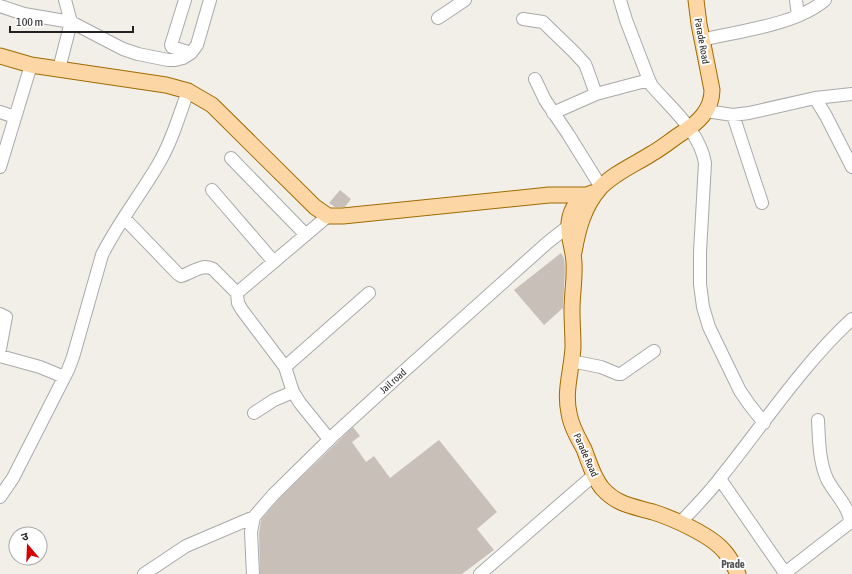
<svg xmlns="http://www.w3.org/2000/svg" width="852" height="574" viewBox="0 0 852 574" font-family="'Asap Condensed','Noto Sans Devanagari',sans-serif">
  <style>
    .building { fill: #c7bfb8 }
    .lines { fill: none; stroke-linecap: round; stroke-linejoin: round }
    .minor-casing { stroke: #a9a9a9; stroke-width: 14 }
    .major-casing { stroke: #a06b00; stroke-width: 17 }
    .minor { stroke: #fff; stroke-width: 12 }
    .major { stroke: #fcd6a4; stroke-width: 15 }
    .labels { text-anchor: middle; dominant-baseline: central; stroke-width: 4; stroke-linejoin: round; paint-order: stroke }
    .street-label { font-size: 10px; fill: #222; stroke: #fff }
    .neighbourhood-label { font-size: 11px; font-weight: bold; fill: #555; stroke: #fff }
  </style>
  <rect width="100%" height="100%" fill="#f2efe9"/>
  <path class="building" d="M 340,190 L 351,199 L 345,207 L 335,207 L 329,203 Z
    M 561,253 L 564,258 L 565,268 L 563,308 L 544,325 L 514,290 Z
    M 353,427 L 360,436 L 352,442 L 366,462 L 374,456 L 390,478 L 439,440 L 497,512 L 477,529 L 494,550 L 462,574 L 260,574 L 259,533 L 261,520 L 278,500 Z"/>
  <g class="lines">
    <defs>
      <path id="minor" d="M 185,0 L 171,45 L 172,47 L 191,53
        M 620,0 L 626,20 L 649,80 L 652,86 C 672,109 700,132 705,163 L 700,252 L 700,284 L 703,307 L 709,327 L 740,391 L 749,404 L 764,423
        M 796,0 L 798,16
        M 0,6 L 24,14 L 71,22 L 123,49 L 138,54 L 168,60 L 175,60 L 183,58 L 191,53 L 197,45 L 210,0
        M 438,18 L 465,0
        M 523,19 L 543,22 L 574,52 L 585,64 L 587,69 L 596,94
        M 702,40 C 739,31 796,25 825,0
        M 59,69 L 71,22 L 65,0
        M 535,79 L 545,100 L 568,134 L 601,187
        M 815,98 L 826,116 L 852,167
        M 706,111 L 733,115 L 749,113 L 815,98 L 852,94
        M 0,112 L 15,117
        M 553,113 L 596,94 L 649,80
        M 733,115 L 762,203
        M 231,158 L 306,235
        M 0,167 L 31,65
        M 212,190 L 274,262
        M 124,218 L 178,274 L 181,276 C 192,273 202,263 213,269 L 237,293 L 238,303 L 242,310 L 285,367 L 293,392 L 300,403 L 329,439
        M 237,293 L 328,216
        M 0,314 L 6,317 L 0,349
        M 0,356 L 40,367 L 64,377
        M 571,361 L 601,367 L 618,374 L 621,374 L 654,351
        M 285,367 L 369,293
        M 254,413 L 274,400 L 293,392
        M 720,479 L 785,573 L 848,524 L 850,520 C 848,505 834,493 827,479 C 819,461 819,440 818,420
        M 0,497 L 13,478 L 68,370 L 73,357 L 102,255 C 118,223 141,194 159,163 C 172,141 179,116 188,91
        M 680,523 C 694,508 709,493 721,477 C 763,425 803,364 852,319
        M 144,574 L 186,546 L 254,517
        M 253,574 L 251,532 L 254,517 L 273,495 L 335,434 L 403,372 L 547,243 L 575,221
        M 480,574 L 594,475"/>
      <path id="major" d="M 0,56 L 31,65 L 166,85 L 188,91 L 212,105 L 315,207 L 328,216 L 343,216 L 549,195 L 586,195
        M 597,192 C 583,194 573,204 570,217 C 566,233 573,246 574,262 C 575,278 572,294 572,310 C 572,322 573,335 573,347 C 572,369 564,391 569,413 C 571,426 578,438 584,449 C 589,462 593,477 602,488 C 617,505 632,506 653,512 C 672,518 711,535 724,551 C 730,557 734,566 738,574
        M 574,252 C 578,229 584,206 600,188 C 614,173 634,165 651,154 C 662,148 671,140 682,133 C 697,123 712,111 712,90 L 699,24 L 696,0"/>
    </defs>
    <use href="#minor" class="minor-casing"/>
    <use href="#major" class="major-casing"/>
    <use href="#minor" class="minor"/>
    <use href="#major" class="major"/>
  </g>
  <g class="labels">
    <g class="street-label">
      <text transform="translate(702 41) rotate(80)">Parade Road</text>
      <text transform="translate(393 381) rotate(-42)">Jail road</text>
      <text transform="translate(586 455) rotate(66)">Parade Road</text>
    </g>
    <g class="neighbourhood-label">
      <text x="733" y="564">Prade</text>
    </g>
  </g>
  <g transform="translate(28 546) rotate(341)"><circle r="19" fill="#ffffff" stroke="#a7a7a7"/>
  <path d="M0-3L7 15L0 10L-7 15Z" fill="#d40000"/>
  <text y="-6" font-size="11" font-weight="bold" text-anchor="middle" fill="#222222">उ</text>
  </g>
  <path d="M10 26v6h123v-6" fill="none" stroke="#222222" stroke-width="2"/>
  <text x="16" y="26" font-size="12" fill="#222222" stroke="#ffffff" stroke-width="3" paint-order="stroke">100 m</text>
</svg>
